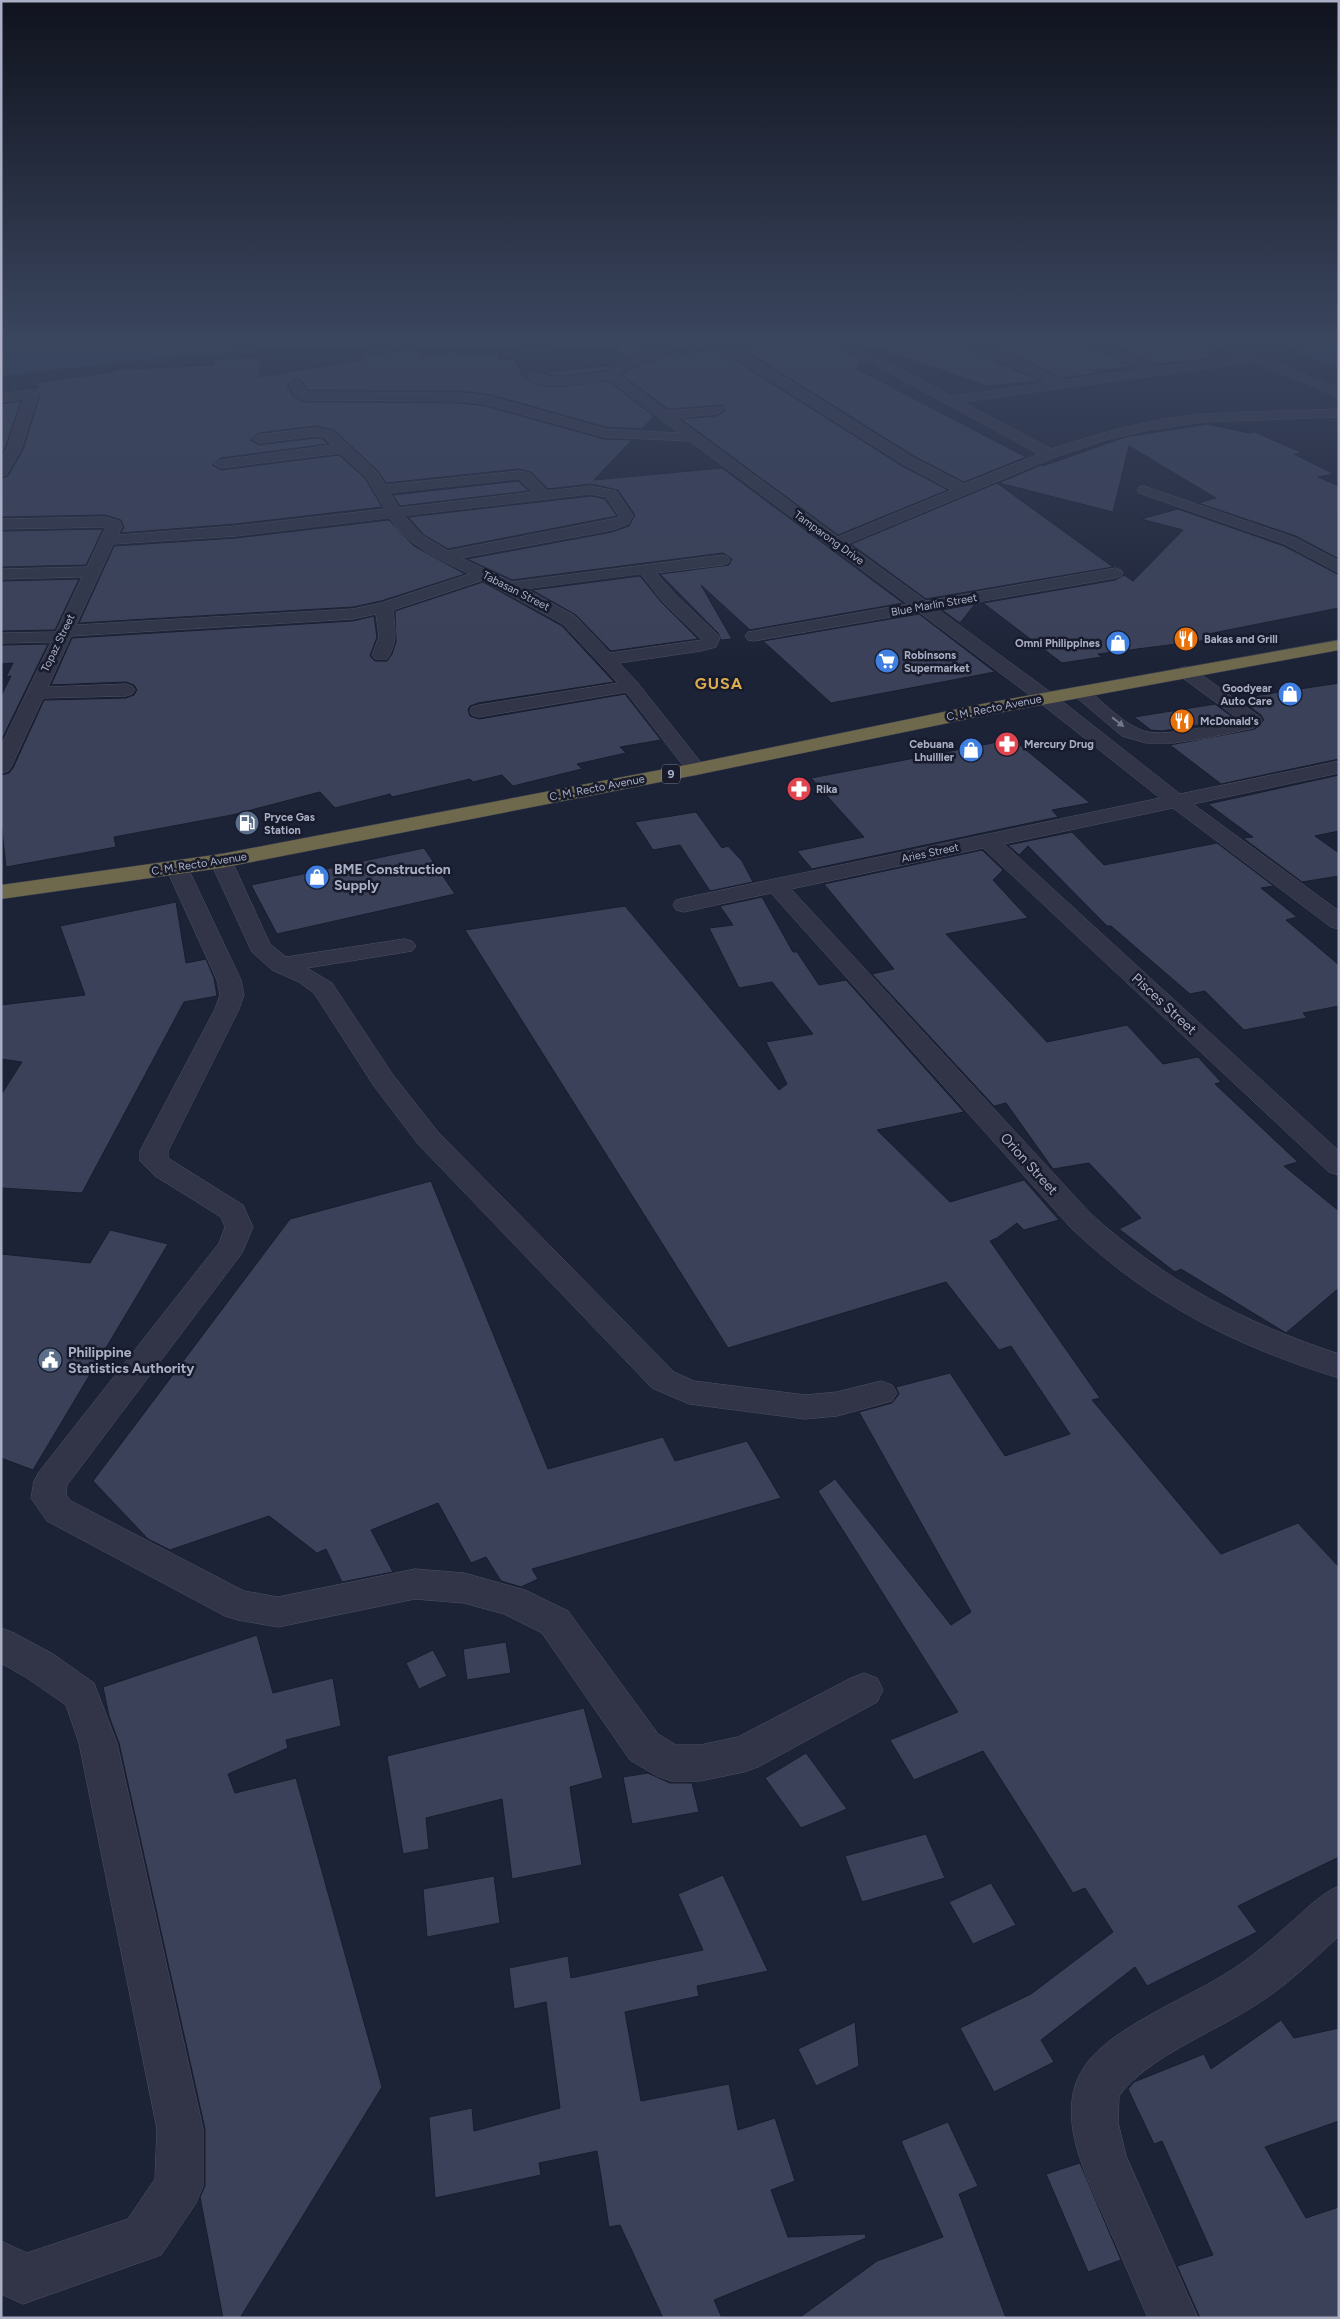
<svg xmlns="http://www.w3.org/2000/svg" width="1340" height="2319" viewBox="0 0 1340 2319" font-family="Figtree,sans-serif">
  <style>
    .water { fill: #2c355b }
    .building { fill: #3b4159; stroke: #181d2e }
    .lines { fill: none; stroke-linecap: round; stroke-linejoin: round }
    .minor-casing { stroke: #4e5266; stroke-width: 1 }
    .highway-casing { stroke: #383d4f; stroke-width: 1 }
    .path { stroke: #3a4b53; stroke-width: 1; stroke-dasharray: 2 2; stroke-linecap: butt }
    .minor { fill: #313547; fill-rule: evenodd }
    .highway { fill: #6e694d; fill-rule: evenodd }
    .oneway { fill: #74788c }
    .labels { text-anchor: middle; dominant-baseline: central; stroke-width: 5; stroke-linejoin: round; paint-order: stroke }
    .far-street-label { font-size: 11px; fill: #aaafc5; stroke: #171b2c }
    .far-poi-label { font-size: 11px; font-weight: bold; fill: #aaafc5; stroke: #171b2c; text-anchor: start }
    .shield { fill: #171b2c; stroke: #7e8397; stroke-width: 1 }
    .shield-label { font-size: 12px; font-weight: bold; fill: #aaafc5 }
    .poi-label { font-size: 14px; font-weight: bold; fill: #aaafc5; stroke: #171b2c; text-anchor: start }
    .street-label { font-size: 14px; fill: #aaafc5; stroke: #171b2c }
    .far-district-label { font-size: 16px; font-weight: bold; letter-spacing: 1px; fill: #dbab4f; stroke: #171b2c }
  </style>
  <rect width="100%" height="100%" fill="#1d2337"/>
  <path class="water" d="M 1,339 L 394,339 L 361,346 L 258,350 L 167,357 L 1,376 Z
    M 396,339 L 640,339 C 577,358 482,348 415,347 L 417,341 Z
    M 1287,339 L 1339,339 L 1339,370 L 1298,351 Z"/>
  <path class="building" d="M 606,339 L 652,348 L 627,357 Z
    M 828,339 L 830,343 L 861,360 L 857,369 L 1026,457 L 964,482 L 914,456 L 751,354 L 736,348 Z
    M 846,339 L 956,339 L 958,343 L 1040,381 L 988,386 L 868,345 L 866,349 Z
    M 976,339 L 1079,339 L 1081,343 L 1134,367 L 1094,371 L 1098,373 L 1063,378 Z
    M 1099,339 L 1201,339 L 1207,343 L 1208,359 L 1158,364 Z
    M 420,350 L 421,355 L 458,352 L 460,354 L 498,353 L 499,360 L 515,359 L 522,376 L 528,375 L 525,377 L 526,380 L 542,386 L 566,386 L 608,381 L 654,416 L 642,429 L 605,427 L 492,395 L 461,391 L 308,390 L 301,380 L 295,378 L 287,385 L 294,398 L 305,402 L 461,403 L 485,406 L 604,439 L 632,440 L 594,480 L 722,468 L 903,603 L 750,630 L 701,585 L 732,639 L 721,640 L 718,633 L 660,574 L 729,565 L 732,559 L 723,553 L 512,580 L 467,559 L 612,532 L 629,526 L 635,515 L 618,490 L 591,484 L 548,489 L 531,472 L 519,469 L 386,483 L 378,471 L 334,430 L 315,426 L 259,433 L 250,440 L 259,445 L 315,438 L 323,439 L 328,444 L 221,458 L 212,465 L 221,470 L 339,455 L 365,478 L 382,507 L 236,524 L 121,533 L 124,527 L 121,520 L 105,515 L 1,517 L 1,478 L 8,476 L 23,450 L 40,395 L 33,388 L 40,388 L 34,383 L 113,372 L 113,370 L 214,365 L 212,360 L 260,357 L 260,377 L 363,360 L 359,355 Z
    M 715,350 L 741,364 L 902,466 L 948,490 L 838,535 L 681,419 L 717,416 L 725,411 L 723,405 L 668,409 L 622,375 L 629,370 L 673,352 L 680,354 Z
    M 614,365 L 608,370 L 561,376 L 541,373 Z
    M 21,401 L 5,448 L 1,455 L 1,404 Z
    M 1207,424 L 1249,433 L 1255,432 L 1303,453 L 1294,454 L 1334,474 L 1318,477 L 1339,486 L 1339,559 L 1296,536 L 1198,503 L 1216,498 L 1129,446 L 1113,512 L 999,483 L 1041,465 L 1043,466 L 1125,437 Z
    M 518,481 L 529,491 L 400,506 L 393,495 Z
    M 997,483 L 1113,567 L 926,599 L 851,544 Z
    M 591,496 L 605,499 L 617,516 L 448,549 L 424,535 L 408,517 Z
    M 1178,509 L 1284,546 L 1339,575 L 1339,608 L 1203,635 L 1208,640 L 1098,654 L 1102,657 L 1062,663 L 983,603 L 1115,580 L 1124,575 L 1133,581 L 1183,530 L 1141,519 Z
    M 389,520 L 414,546 L 465,574 L 381,601 L 353,607 L 79,623 L 114,546 L 236,538 Z
    M 103,529 L 86,565 L 1,567 L 1,531 Z
    M 640,576 L 662,603 L 698,639 L 611,651 L 576,615 L 532,590 Z
    M 79,579 L 55,630 L 1,631 L 1,581 Z
    M 483,582 L 562,626 L 614,682 L 478,703 L 470,706 L 468,710 L 470,716 L 479,719 L 625,694 L 661,740 L 620,747 L 626,753 L 577,764 L 582,769 L 513,786 L 502,775 L 473,782 L 470,779 L 392,797 L 390,794 L 335,808 L 320,792 L 232,815 L 114,837 L 116,847 L 6,867 L 1,821 L 1,775 L 9,773 L 13,768 L 44,700 L 126,698 L 134,695 L 137,690 L 134,685 L 126,682 L 51,685 L 72,638 L 353,621 L 374,616 L 377,637 L 370,656 L 375,661 L 387,661 L 392,654 L 396,642 L 395,611 Z
    M 975,604 L 960,623 L 942,610 Z
    M 919,614 L 995,672 L 831,703 L 763,641 Z
    M 48,644 L 1,741 L 1,696 L 11,676 L 6,677 L 13,663 L 1,664 L 1,645 Z
    M 1339,683 L 1339,759 L 1221,784 L 1170,745 L 1255,729 L 1264,720 L 1261,715 L 1240,700 L 1250,698 L 1247,697 Z
    M 1215,704 L 1235,719 L 1162,731 L 1151,730 L 1134,717 Z
    M 1013,739 L 1090,803 L 1052,810 L 1058,817 L 812,869 L 797,851 L 864,837 L 811,778 Z
    M 1339,775 L 1339,831 L 1315,836 L 1339,853 L 1339,876 L 1302,882 L 1243,838 L 1253,837 L 1208,804 Z
    M 696,812 L 722,848 L 728,846 L 742,861 L 753,882 L 710,891 L 680,845 L 653,850 L 635,822 Z
    M 1072,832 L 1104,865 L 1217,843 L 1274,886 L 1261,888 L 1297,917 L 1286,920 L 1339,965 L 1339,1006 L 1303,1013 L 1307,1018 L 1244,1030 L 1205,991 L 1190,994 L 1111,926 L 1107,926 L 1028,846 L 1019,855 L 1008,845 Z
    M 424,848 L 455,894 L 277,934 L 251,885 Z
    M 982,850 L 1003,870 L 993,880 L 1028,918 L 946,934 L 1047,1042 L 1127,1025 L 1163,1064 L 1198,1057 L 1221,1082 L 1215,1084 L 1298,1162 L 1284,1166 L 1339,1211 L 1339,1288 L 1286,1333 L 1181,1269 L 1175,1272 L 1119,1229 L 1141,1218 L 1089,1163 L 1053,1169 L 1006,1103 L 994,1106 L 872,974 L 894,969 L 824,884 Z
    M 762,897 L 793,952 L 797,952 L 819,985 L 846,980 L 964,1112 L 877,1130 L 950,1202 L 1024,1180 L 1059,1220 L 1024,1230 L 1017,1223 L 997,1238 L 990,1241 L 1100,1398 L 1092,1400 L 1221,1554 L 1298,1523 L 1339,1567 L 1339,1857 L 1238,1906 L 1257,1932 L 1147,1986 L 1135,1967 L 1041,2040 L 1054,2062 L 994,2092 L 960,2028 L 1031,1994 L 1113,1932 L 1085,1888 L 1073,1893 L 983,1751 L 914,1780 L 890,1740 L 958,1712 L 818,1491 L 835,1479 L 951,1625 L 971,1612 L 859,1412 L 892,1403 L 899,1394 L 896,1387 L 950,1373 L 1005,1456 L 1070,1434 L 1011,1346 L 999,1350 L 946,1282 L 728,1348 L 465,930 L 625,906 L 779,1090 L 787,1084 L 766,1042 L 813,1034 L 772,982 L 739,988 L 709,928 L 733,925 L 720,906 Z
    M 176,902 L 186,963 L 206,959 L 214,978 L 217,996 L 184,1002 L 82,1193 L 1,1188 L 1,1095 L 22,1062 L 1,1059 L 1,1005 L 85,995 L 60,926 Z
    M 431,1181 L 548,1469 L 663,1437 L 675,1461 L 747,1441 L 781,1498 L 532,1569 L 538,1579 L 521,1587 L 501,1581 L 486,1557 L 471,1563 L 438,1503 L 371,1530 L 393,1572 L 342,1582 L 326,1549 L 317,1553 L 269,1516 L 170,1550 L 148,1539 L 93,1481 L 290,1219 Z
    M 110,1230 L 168,1244 L 33,1470 L 1,1458 L 1,1254 L 90,1263 Z
    M 257,1635 L 273,1693 L 333,1678 L 341,1726 L 286,1740 L 288,1748 L 228,1774 L 235,1793 L 296,1778 L 382,2087 L 240,2318 L 223,2318 L 200,2197 L 205,2186 L 205,2129 L 119,1743 L 109,1716 L 103,1687 Z
    M 506,1642 L 511,1673 L 467,1680 L 463,1649 Z
    M 433,1650 L 447,1676 L 419,1689 L 406,1663 Z
    M 584,1708 L 603,1778 L 570,1787 L 582,1865 L 512,1879 L 502,1799 L 426,1818 L 429,1849 L 403,1854 L 387,1756 Z
    M 806,1753 L 847,1809 L 801,1828 L 765,1778 Z
    M 648,1773 L 670,1783 L 692,1783 L 699,1812 L 632,1824 L 623,1777 Z
    M 926,1834 L 945,1878 L 862,1902 L 845,1856 Z
    M 723,1875 L 768,1971 L 697,1986 L 699,1996 L 625,2012 L 641,2101 L 729,2084 L 738,2130 L 775,2118 L 795,2181 L 771,2190 L 788,2237 L 865,2234 L 866,2238 L 714,2300 L 722,2318 L 663,2318 L 620,2225 L 609,2227 L 597,2151 L 539,2163 L 541,2175 L 435,2198 L 429,2117 L 472,2108 L 474,2131 L 560,2108 L 546,2002 L 514,2009 L 509,1968 L 568,1956 L 571,1978 L 703,1950 L 678,1894 Z
    M 494,1876 L 500,1923 L 427,1937 L 423,1889 Z
    M 991,1883 L 1016,1925 L 973,1944 L 949,1902 Z
    M 1281,2020 L 1294,2038 L 1339,2028 L 1339,2121 L 1265,2147 L 1306,2218 L 1339,2207 L 1339,2318 L 1200,2318 L 1177,2266 L 1213,2255 L 1162,2141 L 1154,2144 L 1128,2089 L 1134,2082 L 1204,2054 L 1211,2069 Z
    M 855,2022 L 859,2066 L 816,2086 L 798,2049 Z
    M 948,2122 L 978,2186 L 959,2194 L 1006,2318 L 799,2318 L 877,2261 L 943,2237 L 901,2141 Z
    M 1080,2163 L 1121,2260 L 1088,2272 L 1046,2174 Z"/>
  <g class="lines">
    <defs>
      <path id="minor" d="M 683,339 C 708,339 727,346 750,356 L 913,458 L 964,484 L 1039,454 L 831,341 L 830,339 L 843,339 L 951,396 L 1048,383 L 959,341 L 958,339 L 972,339 L 1063,380 L 1144,369 L 1082,341 L 1081,339 L 1095,339 L 1160,367 L 1240,356 L 1203,339 L 1218,339 L 1339,388 L 1339,397 L 1253,362 L 962,402 L 1051,449 C 1101,433 1152,418 1204,414 C 1249,411 1294,411 1339,409 L 1339,417 L 1203,422 L 1150,430 L 1109,439 L 1055,457 L 847,544 L 926,601 L 1115,568 L 1121,570 L 1123,573 L 1121,576 L 1115,578 L 937,609 L 1053,694 L 1180,794 L 1339,761 L 1339,773 L 1193,804 L 1339,911 L 1339,929 L 1331,927 L 1173,808 L 1004,844 L 1339,1151 L 1339,1175 L 1329,1172 L 983,848 L 791,889 L 1091,1214 C 1165,1281 1244,1323 1339,1354 L 1339,1378 C 1235,1346 1150,1303 1071,1228 L 771,893 L 684,912 L 676,910 L 673,905 L 676,900 L 684,898 L 1160,798 L 1039,702 L 919,612 L 754,641 L 748,640 L 745,636 L 748,632 L 754,631 L 908,604 L 690,441 L 604,437 L 485,404 L 461,401 L 306,400 L 296,397 L 289,384 L 295,380 L 299,381 L 307,392 L 461,393 L 491,397 L 605,429 L 679,433 L 609,379 C 592,382 539,391 527,378 L 533,374 L 561,378 L 609,372 L 620,362 ZM 692,343 L 714,348 L 742,362 L 903,464 L 952,490 L 838,537 L 676,418 L 717,414 L 723,410 L 722,407 L 666,411 L 619,375 L 628,368 Z
        M 32,390 L 38,394 L 21,449 L 6,475 L 1,476 L 1,459 L 7,449 L 24,399 L 1,402 L 1,394 Z
        M 315,428 L 333,431 L 377,472 L 385,485 L 519,471 L 530,473 L 547,491 L 591,486 L 616,491 L 633,516 L 628,524 L 612,530 L 461,558 L 512,582 L 722,555 L 728,557 L 730,560 L 728,563 L 722,565 L 656,573 L 675,594 L 717,634 L 720,638 L 716,647 L 701,651 L 619,663 L 637,682 L 703,765 L 706,769 L 703,773 L 696,775 L 689,773 L 626,692 L 479,717 L 472,715 L 470,711 L 472,707 L 479,705 L 618,683 L 563,624 L 483,580 L 393,610 C 395,628 398,643 387,659 L 375,659 L 372,655 L 379,637 L 376,614 L 353,619 L 71,636 L 48,687 L 126,684 L 132,686 L 135,690 L 132,694 L 126,696 L 43,698 L 11,767 L 8,771 L 1,773 L 1,746 L 51,642 L 1,643 L 1,633 L 56,632 L 82,577 L 1,579 L 1,569 L 87,567 L 106,527 L 1,529 L 1,519 L 105,517 L 119,521 L 122,526 L 118,535 L 236,526 L 385,509 L 366,477 L 340,453 L 221,468 L 214,464 L 221,460 L 332,445 L 324,437 L 315,436 L 259,443 L 252,439 L 259,435 ZM 519,479 L 533,492 L 399,508 L 390,493 ZM 591,494 L 606,497 L 619,516 L 617,518 L 448,551 L 423,536 L 404,516 ZM 390,518 C 407,546 441,560 470,574 L 381,603 L 353,609 L 76,625 L 113,544 L 236,536 ZM 641,574 L 663,602 L 702,640 L 610,653 L 575,616 L 526,589 Z
        M 1144,486 L 1295,538 L 1339,561 L 1339,573 L 1285,544 L 1139,493 L 1137,490 L 1139,487 Z
        M 1186,667 L 1192,668 L 1260,717 L 1262,721 L 1254,728 L 1206,738 L 1174,743 L 1146,743 L 1122,736 L 1070,692 L 1072,688 L 1086,688 C 1103,702 1120,721 1141,730 C 1161,739 1217,724 1240,720 L 1180,676 L 1177,672 L 1180,668 Z
        M 221,854 L 229,856 L 232,861 L 270,944 L 286,957 L 404,939 L 412,941 L 416,946 L 412,951 L 307,968 L 332,983 L 393,1075 L 438,1132 L 674,1372 L 694,1381 L 805,1395 L 837,1392 L 881,1381 L 892,1385 L 897,1393 L 892,1401 L 837,1416 L 805,1419 L 689,1404 L 652,1388 L 418,1144 L 374,1086 L 314,993 L 299,982 L 272,970 L 252,952 L 210,861 L 213,856 Z
        M 177,861 L 185,863 L 188,868 L 241,980 L 244,995 L 239,1009 L 168,1151 L 168,1158 L 243,1205 L 253,1227 L 242,1253 L 67,1485 L 66,1495 L 71,1501 L 244,1591 L 278,1597 L 415,1569 L 464,1573 L 525,1590 L 568,1611 L 658,1734 L 676,1745 L 700,1745 L 738,1737 L 851,1678 L 864,1673 L 877,1678 L 883,1690 L 877,1702 L 758,1767 L 744,1772 L 700,1781 L 671,1781 L 657,1776 L 630,1760 L 542,1633 L 504,1614 L 464,1603 L 415,1599 L 278,1627 L 238,1620 L 225,1616 L 47,1521 L 31,1498 L 34,1481 L 39,1472 L 219,1243 L 225,1227 L 221,1217 L 155,1176 L 140,1161 L 140,1151 L 215,1009 L 220,995 L 217,980 L 166,868 L 169,863 Z
        M 1,1628 L 14,1633 L 53,1654 L 94,1683 L 117,1743 L 203,2129 L 203,2186 L 196,2203 L 161,2255 L 23,2304 L 1,2294 L 1,2241 L 27,2253 L 128,2219 L 155,2179 L 157,2129 L 79,1743 L 66,1705 L 27,1678 L 1,1663 Z
        M 1339,1886 L 1339,1936 C 1312,1961 1285,1987 1254,2006 C 1214,2032 1146,2058 1119,2096 L 1118,2122 L 1126,2156 L 1198,2318 L 1148,2318 C 1134,2286 1121,2255 1107,2224 C 1086,2174 1048,2107 1091,2058 C 1120,2025 1184,1999 1222,1976 C 1246,1962 1268,1943 1288,1925 C 1305,1911 1318,1895 1339,1886 Z"/>
      <path id="highway" d="M 1339,640 L 1339,650 L 987,715 L 696,775 L 221,868 L 1,899 L 1,885 L 221,854 L 696,763 L 987,703 Z"/>
    </defs>
    <use href="#minor" class="minor-casing"/>
    <use href="#highway" class="highway-casing"/>
    <path class="path" d="M 57,390 L 131,379 L 279,366"/>
    <use href="#minor" class="minor"/>
    <use href="#highway" class="highway"/>
  </g>
  <defs><path id="oneway-solid" d="M-6-.8H1V-3.2L6.5 0L1 3.2V.8H-6Z" transform="scale(1.25)"/></defs>
  <use class="oneway" href="#oneway-solid" transform="translate(1118 722) rotate(38)"/>
  <linearGradient id="sky" x2="0" y2="1"><stop stop-color="#10131e"/><stop offset="0.51" stop-color="#3a455e"/><stop offset="1" stop-color="#3a455e" stop-opacity="0"/></linearGradient>
  <rect width="1340" height="663" fill="url(#sky)"/>
  <defs>
    <symbol id="restaurant-disc" viewBox="-11 -11 22 22"><circle r="9.5" fill="#e8710a" stroke="#171b2c"/><path d="M-5-6h1v4h1v-4h1v4h1v-4h1v5L-1.5 .5V6h-2V.5L-5-1ZM5-6V6H3V1.5H1.5Q1.5-4 5-6Z" fill="#fff"/></symbol>
    <symbol id="shop-disc" viewBox="-11 -11 22 22"><circle r="9.5" fill="#3f7fe0" stroke="#171b2c"/><path d="M-5-2.5h2.3a2.7 3.5 0 0 1 5.4 0H5L5.5 6h-11ZM-1.5-2.5h3a1.5 2.3 0 0 0-3 0Z" fill="#fff"/></symbol>
    <symbol id="supermarket-disc" viewBox="-11 -11 22 22"><circle r="9.5" fill="#3f7fe0" stroke="#171b2c"/><path d="M-6-5.5h2.5l.6 2H6L4.5 2H-2.5L-4.4-4H-6ZM-1.5 3.2a1.3 1.3 0 1 0 .1 0ZM3 3.2a1.3 1.3 0 1 0 .1 0Z" fill="#fff"/></symbol>
    <symbol id="pharmacy-disc" viewBox="-11 -11 22 22"><circle r="9.5" fill="#e0444e" stroke="#171b2c"/><path d="M-2-6h4v4h4v4h-4v4h-4v-4h-4v-4h4Z" fill="#fff"/></symbol>
    <symbol id="fuel-disc" viewBox="-11 -11 22 22"><circle r="9.5" fill="#5c6f8a" stroke="#171b2c"/><path d="M-5.5-6h7V0h2V4h1.3V-2.5L3-4.5l.8-.8L6-3V5H2.5V1h-1V6h-7ZM-4.2-4.7v3.2H.2V-4.7Z" fill="#fff"/></symbol>
    <symbol id="civic-disc" viewBox="-11 -11 22 22"><circle r="9.5" fill="#5c6f8a" stroke="#171b2c"/><path d="M-.6-6.5H3V-4.5H.6V-3L4-1V1h2V6H-6V1h2V-1L-.6-3ZM-1.2 2.5V6h2.4V2.5Z" fill="#fff"/></symbol>
  </defs>
  <g fill-rule="evenodd">
    <use href="#restaurant-disc" x="1172" y="625" width="28" height="28"/>
    <use href="#shop-disc" x="1104" y="629" width="28" height="28"/>
    <use href="#supermarket-disc" x="873" y="647" width="28" height="28"/>
    <use href="#shop-disc" x="1276" y="680" width="28" height="28"/>
    <use href="#restaurant-disc" x="1168" y="707" width="28" height="28"/>
    <use href="#pharmacy-disc" x="993" y="730" width="28" height="28"/>
    <use href="#shop-disc" x="957" y="736" width="28" height="28"/>
    <use href="#pharmacy-disc" x="785" y="775" width="28" height="28"/>
    <use href="#fuel-disc" x="233" y="809" width="28" height="28"/>
    <use href="#shop-disc" x="303" y="863" width="28" height="28"/>
    <use href="#civic-disc" x="36" y="1346" width="28" height="28"/>
  </g>
  <g class="labels">
    <g class="far-street-label">
      <text transform="translate(829 538) rotate(36)">Tamparong Drive</text>
      <text transform="translate(516 591) rotate(27)">Tabasan Street</text>
      <text transform="translate(934 605) rotate(-10)">Blue Marlin Street</text>
      <text transform="translate(58 643) rotate(-64)">Topaz Street</text>
      <text transform="translate(994 708) rotate(-11)">C. M. Recto Avenue</text>
      <text transform="translate(597 788) rotate(-11)">C. M. Recto Avenue</text>
      <text transform="translate(930 853) rotate(-12)">Aries Street</text>
      <text transform="translate(199 864) rotate(-9)">C. M. Recto Avenue</text>
    </g>
    <g class="far-poi-label">
      <text x="1204" y="639">Bakas and Grill</text>
      <text x="1100" y="643" text-anchor="end">Omni Philippines</text>
      <text x="904" y="655">Robinsons<tspan x="904" dy="13">Supermarket</tspan></text>
      <text x="1272" y="688" text-anchor="end">Goodyear<tspan x="1272" dy="13">Auto Care</tspan></text>
      <text x="1200" y="721">McDonald's</text>
      <text x="954" y="744" text-anchor="end">Cebuana<tspan x="954" dy="13">Lhuillier</tspan></text>
      <text x="1024" y="744">Mercury Drug</text>
      <text x="816" y="789">Rika</text>
      <text x="264" y="817">Pryce Gas<tspan x="264" dy="13">Station</tspan></text>
    </g>
    <rect class="shield" x="662" y="764.5" width="18" height="19" rx="4"/>
    <g class="shield-label">
      <text x="671" y="774">9</text>
    </g>
    <g class="poi-label">
      <text x="334" y="869">BME Construction<tspan x="334" dy="16">Supply</tspan></text>
      <text x="68" y="1352">Philippine<tspan x="68" dy="16">Statistics Authority</tspan></text>
    </g>
    <g class="street-label">
      <text transform="translate(1164 1004) rotate(43)">Pisces Street</text>
      <text transform="translate(1029 1164) rotate(48)">Orion Street</text>
    </g>
    <g class="far-district-label">
      <text x="719" y="683">GUSA</text>
    </g>
  </g>
  <rect width="1340" height="2319" fill="none" stroke="#aaafc5" stroke-width="5"/>
</svg>
